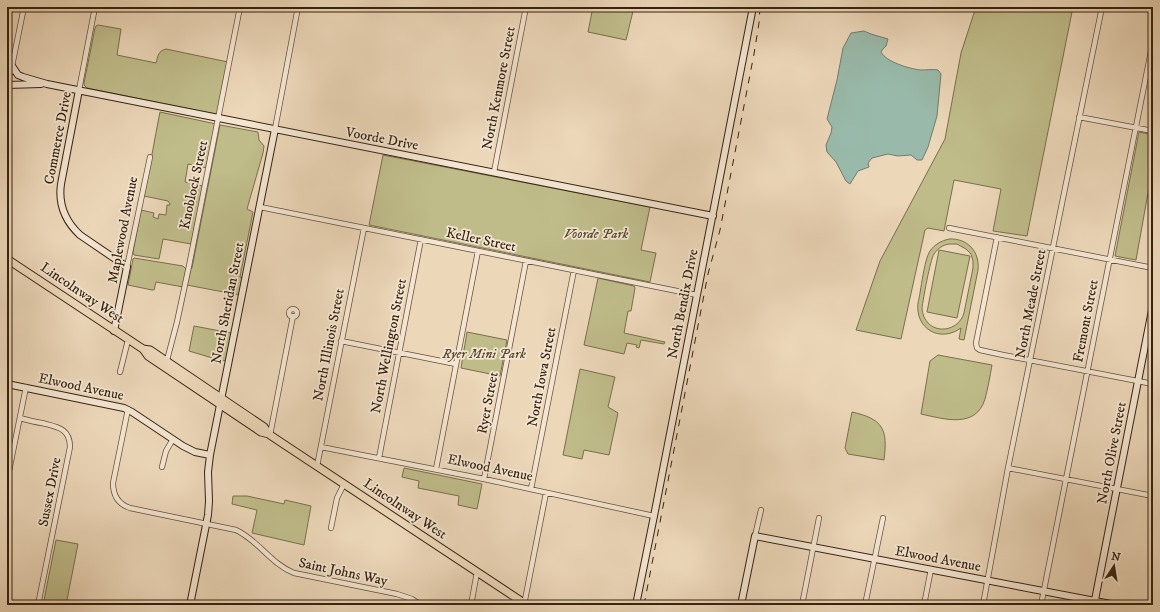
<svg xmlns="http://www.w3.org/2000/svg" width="1160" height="612" viewBox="0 0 1160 612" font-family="'IM FELL DW Pica',serif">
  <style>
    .green { fill: #bfbc8a; stroke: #7a6f4c; fill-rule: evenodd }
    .water { fill: #99baab; stroke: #717d6d }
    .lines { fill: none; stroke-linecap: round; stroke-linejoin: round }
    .street-casing { stroke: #644f3a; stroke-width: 6 }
    .secondary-casing { stroke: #36220f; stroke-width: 8 }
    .primary-casing { stroke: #36220f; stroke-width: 9 }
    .street { stroke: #f3e5d2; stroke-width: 4.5 }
    .secondary { stroke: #f3e5d2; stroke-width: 6 }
    .primary { stroke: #ecd7b9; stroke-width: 7 }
    .rail { stroke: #36220f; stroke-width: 1; stroke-dasharray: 7 7; stroke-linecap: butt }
    .labels { text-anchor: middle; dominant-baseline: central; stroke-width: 3.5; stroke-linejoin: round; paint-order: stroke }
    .street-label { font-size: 14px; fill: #36220f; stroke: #f3e5d2 }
    .park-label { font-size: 14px; font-style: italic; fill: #58482e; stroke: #f3e5d2 }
  </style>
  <rect width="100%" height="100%" fill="#ecd7b9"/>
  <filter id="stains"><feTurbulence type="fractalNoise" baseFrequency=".005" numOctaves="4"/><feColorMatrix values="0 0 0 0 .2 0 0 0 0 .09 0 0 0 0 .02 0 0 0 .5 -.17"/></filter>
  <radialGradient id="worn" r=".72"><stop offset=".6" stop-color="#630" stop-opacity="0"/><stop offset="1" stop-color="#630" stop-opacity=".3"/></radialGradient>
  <path class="green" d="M 593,7 L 634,7 L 626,40 L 588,32 Z
    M 976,7 L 1073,7 L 1027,236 L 993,231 L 1001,189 L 954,180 L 944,231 L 928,228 L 925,230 L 901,339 L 856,330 L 880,261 L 945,139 L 961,53 Z
    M 98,25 L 121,29 L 117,55 L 156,63 C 158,56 158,51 166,49 L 228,62 L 218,113 L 215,114 L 87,88 L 84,85 L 84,83 L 95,28 L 96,26 Z
    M 160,112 L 216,124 L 207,168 L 188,164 L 185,182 L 203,186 L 191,244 L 163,239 L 159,259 L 134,255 L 133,252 L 141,210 L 154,213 L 153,217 L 158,219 L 159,214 L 166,215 L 167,205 L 170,205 L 170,204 L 168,201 L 144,196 C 150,168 154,141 160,112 Z
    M 220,125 L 258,132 L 259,140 L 264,146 L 263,153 L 247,209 L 253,212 L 240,277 L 243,278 L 239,295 L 187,285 L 191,268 L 192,268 Z
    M 1139,132 L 1153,135 L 1153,165 L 1136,260 L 1115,256 Z
    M 383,155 L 650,207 L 641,250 L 656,253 L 650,282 L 369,225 Z
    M 949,239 C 967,238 980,251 978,270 L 964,340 L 959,339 L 961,328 C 940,343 915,329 918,303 C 921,291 924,260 930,251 C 935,244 941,241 949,239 ZM 949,244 L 957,244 L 966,249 L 971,254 L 973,261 L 973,268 L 964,313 C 959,331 933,336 924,317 C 923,314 922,311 922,308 C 923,300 930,260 934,254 C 938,248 943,245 949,244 Z
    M 939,250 L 970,256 L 957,318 L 927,312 Z
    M 134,258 L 183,266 L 186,269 L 183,287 L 156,282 L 154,290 L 152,290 L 128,285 L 133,259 Z
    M 598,278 L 634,286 L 635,288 L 631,311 L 628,311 L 624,333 L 665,342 L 664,344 L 641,340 L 639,348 L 636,347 L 637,345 L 627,343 L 624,354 L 584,345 Z
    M 194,326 L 231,333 L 226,361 L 209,357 L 189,351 Z
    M 467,332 L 507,340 L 500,376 L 461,368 Z
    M 938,355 L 992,365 C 990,376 988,388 985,399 C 976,429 944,419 921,414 L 930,361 Z
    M 580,369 L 615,377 L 608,407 L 618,413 L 609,455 L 584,450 L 582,459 L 563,455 Z
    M 852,412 C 883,419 888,429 884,460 L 848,454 L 845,448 Z
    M 404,468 L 482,484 L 477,509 L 458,505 L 459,496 L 418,488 L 419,481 L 402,477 Z
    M 233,496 L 247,496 L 284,504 L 285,500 L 311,506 L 304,545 L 252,533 L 257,510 L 232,504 Z
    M 56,540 L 78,544 L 66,605 L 43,605 Z"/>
  <path class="water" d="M 864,31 L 871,34 L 888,39 L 886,46 L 883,49 L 881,52 C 886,62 910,69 921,70 C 927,70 932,69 938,70 L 941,74 L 937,116 L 928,147 L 922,160 L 917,160 L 911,155 L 898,156 L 888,154 L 872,158 L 868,163 L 869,167 L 858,171 L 850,184 L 846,181 L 836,162 L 827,152 L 826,145 L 831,133 L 832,127 L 827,119 L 837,80 L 843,48 L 851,33 Z"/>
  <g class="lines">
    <defs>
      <path id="street" d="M 7,78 L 11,72 L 12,66 L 24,7
        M 79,90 L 95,7
        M 1079,117 L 1153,131
        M 275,129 L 298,7
        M 494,172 L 526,7
        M 260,207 L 697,295
        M 949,228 L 1153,268
        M 997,237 L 976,343 L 977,348 L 980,350 L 1003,355 L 1153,384
        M 127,267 L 150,157
        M289 313a4 4 0 1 1 8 0a4 4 0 1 1-8 0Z
        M 341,341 L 456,364
        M 166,364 L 177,322 L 189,266 L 240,7
        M 120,372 L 128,340
        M 128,409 L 113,483 C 113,495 118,504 130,508 L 236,530 C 258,540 271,564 294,573 L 397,594 L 412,599 L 421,605
        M 20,418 C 27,420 34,422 42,423 C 57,427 70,428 70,447 L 38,605
        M 270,435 L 293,316
        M 321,447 L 484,479 L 654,516
        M 379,458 L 421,239
        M 317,466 L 364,228
        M 162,467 L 166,451 L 173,439
        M 1008,468 L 1153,496
        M 436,469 L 478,251
        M 484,479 L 526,261
        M 7,481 L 26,387
        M 531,489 L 574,270
        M 331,528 L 337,498 L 344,484
        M 755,536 L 761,510
        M 471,605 L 477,572
        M 524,605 L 546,493
        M 802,605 L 819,518
        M 865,605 L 883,518
        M 924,605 L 931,569
        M 983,605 L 1008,468 L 1102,7
        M 1041,605 L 1153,41
        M 1151,605 L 1153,594"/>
      <path id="secondary" d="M 12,66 L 18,75 L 23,77 L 47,84 L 713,216
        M 7,85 L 41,84
        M 79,90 L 61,184 C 58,205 65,221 80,235 L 127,267 L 114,331
        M 7,384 L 124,408 L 132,412 L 183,446 L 195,452 L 210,455
        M 190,605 L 208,515 L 209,501 L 208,472 L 210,455 L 275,129
        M 636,605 L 654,516 L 753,7
        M 741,605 L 755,536 L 1116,605
        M 1094,605 L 1153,305"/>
      <path id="primary" d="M 7,259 L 143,349 L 148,356 L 261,432 L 269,434
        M 143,349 L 150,350 L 264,427 L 270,435 L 285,445 L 527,605"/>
    </defs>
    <use href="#street" class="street-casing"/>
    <use href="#secondary" class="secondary-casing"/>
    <use href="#primary" class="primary-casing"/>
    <use href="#street" class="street"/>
    <use href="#secondary" class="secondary"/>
    <use href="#primary" class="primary"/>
    <path class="rail" d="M 644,605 L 708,274 L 720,230 L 754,54 L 759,23 L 760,7"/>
  </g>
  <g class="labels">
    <g class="street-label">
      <text transform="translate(499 88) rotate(-79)">North Kenmore Street</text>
      <text transform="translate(58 138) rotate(-79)">Commerce Drive</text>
      <text transform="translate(382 139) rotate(11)">Voorde Drive</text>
      <text transform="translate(194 185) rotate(-78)">Knoblock Street</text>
      <text transform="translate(123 230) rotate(-79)">Maplewood Avenue</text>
      <text transform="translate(481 240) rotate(12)">Keller Street</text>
      <text transform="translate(82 293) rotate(34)">Lincolnway West</text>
      <text transform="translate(228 303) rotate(-79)">North Sheridan Street</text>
      <text transform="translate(683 304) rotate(-79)">North Bendix Drive</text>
      <text transform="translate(1031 304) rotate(-79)">North Meade Street</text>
      <text transform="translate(1086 321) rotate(-79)">Fremont Street</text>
      <text transform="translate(329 345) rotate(-79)">North Illinois Street</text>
      <text transform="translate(389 346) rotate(-79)">North Wellington Street</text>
      <text transform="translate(542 377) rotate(-79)">North Iowa Street</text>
      <text transform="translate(81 387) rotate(12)">Elwood Avenue</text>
      <text transform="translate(488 403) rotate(-79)">Ryer Street</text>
      <text transform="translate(1112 453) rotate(-79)">North Olive Street</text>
      <text transform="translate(490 468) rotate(12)">Elwood Avenue</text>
      <text transform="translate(50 492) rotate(-79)">Sussex Drive</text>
      <text transform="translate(405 509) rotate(34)">Lincolnway West</text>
      <text transform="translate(938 559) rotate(11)">Elwood Avenue</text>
      <text transform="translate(343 572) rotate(12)">Saint Johns Way</text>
    </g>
    <g class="park-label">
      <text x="596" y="234">Voorde Park</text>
      <text x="484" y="354">Ryer Mini Park</text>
    </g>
  </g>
  <rect width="1160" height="612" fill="none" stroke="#ecd7b9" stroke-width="24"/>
  <rect x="8" y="8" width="1144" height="596" fill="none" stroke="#36220f" stroke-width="2"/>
  <rect x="12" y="12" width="1136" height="588" fill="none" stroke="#36220f"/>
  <g transform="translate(1114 566) rotate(12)" stroke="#f3e5d2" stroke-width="3" paint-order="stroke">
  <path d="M0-3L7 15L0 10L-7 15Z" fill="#36220f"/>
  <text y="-6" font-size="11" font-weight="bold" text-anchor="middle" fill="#36220f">N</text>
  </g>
  <rect width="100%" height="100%" filter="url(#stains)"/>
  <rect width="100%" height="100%" fill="url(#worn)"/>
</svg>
